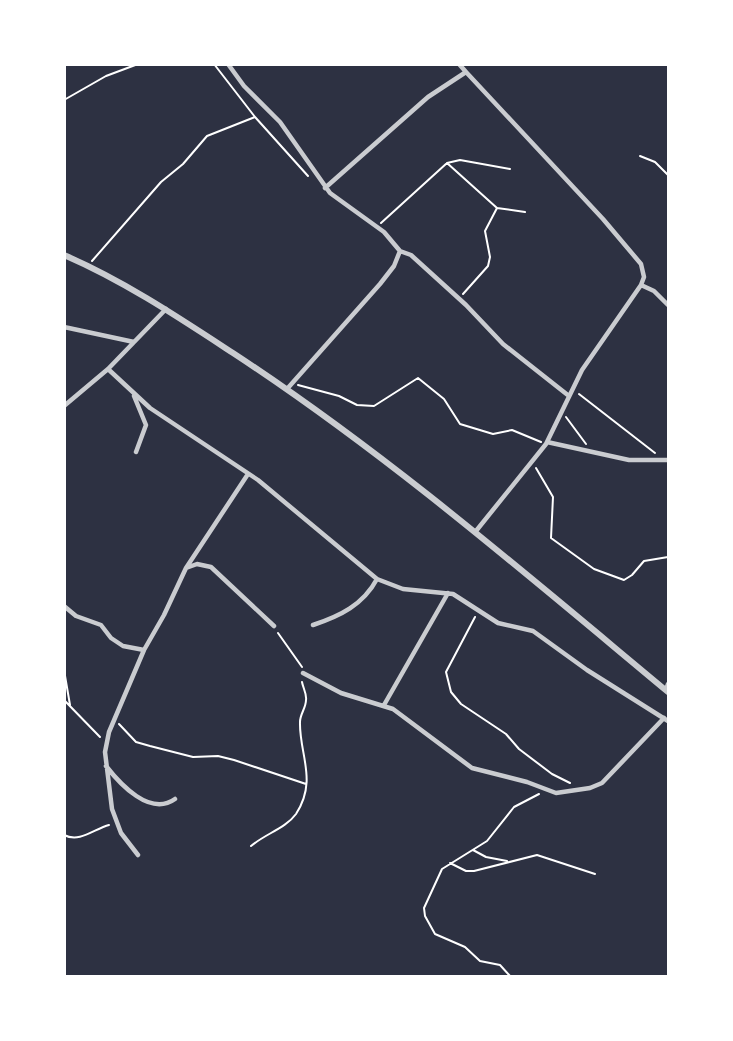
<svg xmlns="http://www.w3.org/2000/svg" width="733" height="1041" viewBox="0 0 733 1041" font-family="Inter,sans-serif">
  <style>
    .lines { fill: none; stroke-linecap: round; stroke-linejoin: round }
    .path { stroke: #fff; stroke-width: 2 }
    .minor { stroke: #caccd0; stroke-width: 4.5 }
    .tertiary { stroke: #caccd0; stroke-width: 6 }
  </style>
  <rect width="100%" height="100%" fill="#2d3142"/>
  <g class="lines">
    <path class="path" d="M 214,64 L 255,117 L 308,176
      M 64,100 L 106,76 L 138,64
      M 640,156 L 655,162 L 668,175
      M 447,163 L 497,208 L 525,212
      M 381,223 L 447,163 L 460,160 L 510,169
      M 92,261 L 161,182 L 183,164 L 207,136 L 255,117
      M 463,294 L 488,266 L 490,257 L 485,231 L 497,208
      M 298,385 L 339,396 L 357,405 L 374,406 L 418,378 L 444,399 L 460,424 L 493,434 L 512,430 L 541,442
      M 579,394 L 655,453
      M 566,417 L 586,444
      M 536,468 L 553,497 L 551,538 L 594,569 L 624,580 L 632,575 L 644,561 L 668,557
      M 475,617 L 446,672 L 451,692 L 461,704 L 506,734 L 519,749 L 552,774 L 570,783
      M 278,633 L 302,667
      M 64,670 L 70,705
      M 64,700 L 100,737
      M 119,724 L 136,742 L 150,746 L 193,757 L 218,756 L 234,760 L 306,784
      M 64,835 C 80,843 94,829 109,825
      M 251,846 C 265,834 286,828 296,814 C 318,780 299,754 300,722 C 300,714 306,708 306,700 C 307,694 303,688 302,682
      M 473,850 L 486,857 L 507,861
      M 450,863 L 466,871 L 474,871 L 537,855 L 595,874
      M 510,976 L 500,965 L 480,961 L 465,947 L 435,934 L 425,916 L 424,908 L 442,869 L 487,841 L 514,807 L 539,794"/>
    <path class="minor" d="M 228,64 L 244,86 L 280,122 L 330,193 L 384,232 L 400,251 L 394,266 L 380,284 L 287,389
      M 459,64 L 466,72
      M 325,188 L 428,97 L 466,72 L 603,219 L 641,264 L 644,277 L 641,285 L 582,370 L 546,444 L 476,531
      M 400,251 L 411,255 L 466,305 L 503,344 L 569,396
      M 641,285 L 654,291 L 668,305
      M 64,327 L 134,342
      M 108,369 L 150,408 L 258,480 L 377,579 L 403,589 L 453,594 L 498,623 L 533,631 L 587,670 L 668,721
      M 134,396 L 146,425 L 136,452
      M 64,406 L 108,369 L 166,309
      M 547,442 L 629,460 L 668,460
      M 186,568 L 197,564 L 211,567 L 274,626
      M 64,606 L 76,616 L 101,625 L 111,638 L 123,646 L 144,650
      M 313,625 C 340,616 363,605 377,579
      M 303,673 L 341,693 L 393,709 L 472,768 L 527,782 L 556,793 L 590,788 L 602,783 L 664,718
      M 666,690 L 668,684
      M 384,705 L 448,593
      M 106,766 C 120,784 150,817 175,799
      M 138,855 L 121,833 L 112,809 L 105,752 L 109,732 L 144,650 L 164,615 L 186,568 L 248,474"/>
    <path class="tertiary" d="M 64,255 C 124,281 178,317 233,353 C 387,454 526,574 668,692"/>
  </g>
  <rect width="733" height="1041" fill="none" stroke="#ffffff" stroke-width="132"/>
</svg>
